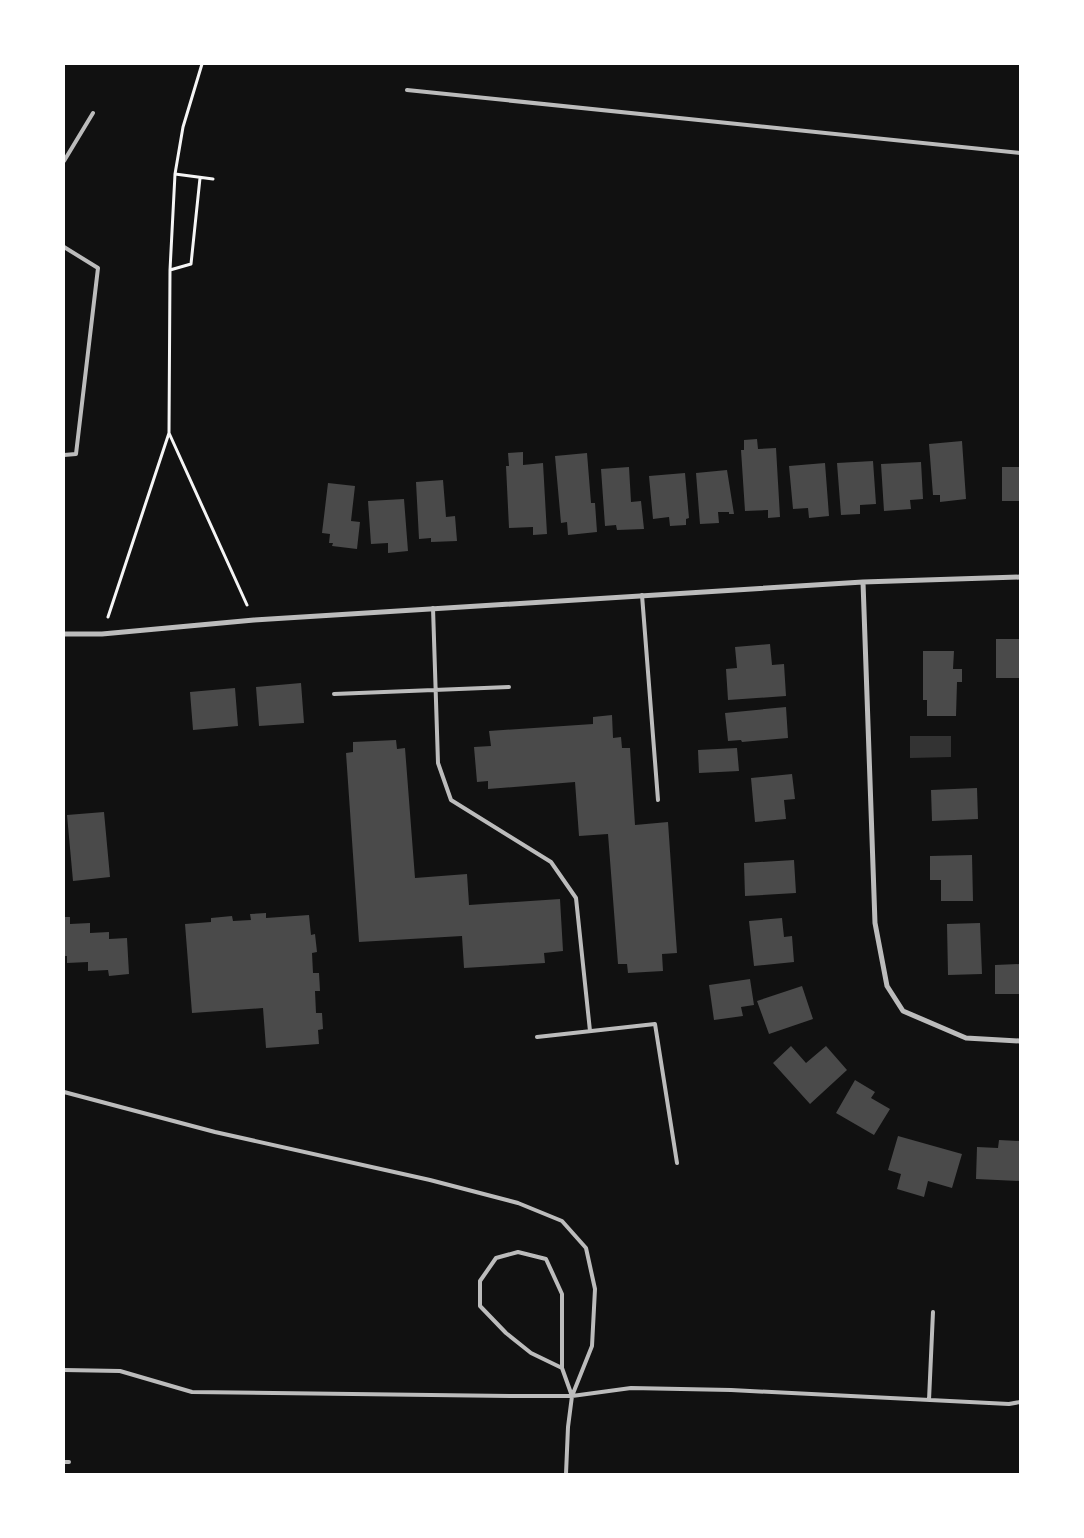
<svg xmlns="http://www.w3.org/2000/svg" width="1084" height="1538" viewBox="0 0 1084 1538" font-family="Merriweather,serif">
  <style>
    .water { fill: #333 }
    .building { fill: #4a4a4a }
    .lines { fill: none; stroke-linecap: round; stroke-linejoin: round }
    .path { stroke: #f5f5f5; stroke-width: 3 }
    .service { stroke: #bcbcbc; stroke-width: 4 }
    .minor { stroke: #bcbcbc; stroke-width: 5 }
  </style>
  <rect width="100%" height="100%" fill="#111"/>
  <path class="water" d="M 910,736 L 951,736 L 951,757 L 910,758 Z"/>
  <path class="building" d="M 757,439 L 758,449 L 776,448 L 780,517 L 768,518 L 768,510 L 745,511 L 741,450 L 744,450 L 744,440 Z
    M 962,441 L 966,499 L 940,502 L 940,495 L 933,495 L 929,444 Z
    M 523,452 L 523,465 L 543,463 L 547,534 L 533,535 L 533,527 L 509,528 L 506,466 L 509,466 L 508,453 Z
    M 587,453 L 591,503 L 595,503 L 597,532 L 568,535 L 567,522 L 561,523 L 555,456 Z
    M 873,461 L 876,504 L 860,505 L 860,514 L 841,515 L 837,463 Z
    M 921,462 L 923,499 L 910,500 L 911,509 L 884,511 L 881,464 Z
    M 825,463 L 829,516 L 809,518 L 808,508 L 793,509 L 789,466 Z
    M 629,467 L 631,502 L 641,501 L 644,529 L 617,530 L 616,525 L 605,526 L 601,469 Z
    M 1002,467 L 1020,467 L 1020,501 L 1002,501 Z
    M 727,470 L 734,514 L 729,514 L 729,512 L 718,512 L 719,523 L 700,524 L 696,473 Z
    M 685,473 L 689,518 L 686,519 L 686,525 L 670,526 L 669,517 L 653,519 L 649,476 Z
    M 443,480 L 446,517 L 455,516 L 457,541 L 431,542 L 431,538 L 419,539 L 416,482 Z
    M 328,483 L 355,486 L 351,521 L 360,522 L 357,549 L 332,546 L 333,543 L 329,543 L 330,534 L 322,533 Z
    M 404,499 L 408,551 L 388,553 L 388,543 L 371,544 L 368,501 Z
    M 996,639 L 1020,639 L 1020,678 L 996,678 Z
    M 770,644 L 772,665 L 784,664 L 786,696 L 728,700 L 726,669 L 737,668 L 735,647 Z
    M 923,651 L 954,651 L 953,669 L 962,669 L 962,682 L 957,682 L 956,716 L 927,716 L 927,700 L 923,700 Z
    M 301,683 L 304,723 L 259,726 L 256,687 Z
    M 235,688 L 238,726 L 193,730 L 190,692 Z
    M 786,707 L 788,738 L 742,742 L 741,740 L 728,741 L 725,713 Z
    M 612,715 L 613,738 L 621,737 L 622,748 L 630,748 L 635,825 L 668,822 L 677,953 L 662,954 L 663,971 L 628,973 L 627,964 L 618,964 L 608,834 L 579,836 L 575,782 L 488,789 L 488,781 L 477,782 L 474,747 L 491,746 L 489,731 L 593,724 L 593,717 Z
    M 396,740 L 397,749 L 405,748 L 415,878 L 467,874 L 469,905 L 560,899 L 563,951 L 544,953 L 545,963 L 464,968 L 462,936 L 359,942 L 346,753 L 353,752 L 353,742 Z
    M 737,748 L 739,771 L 699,773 L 698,750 Z
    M 792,774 L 795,799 L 784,800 L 786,819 L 755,822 L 751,778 Z
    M 977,788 L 978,819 L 932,821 L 931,790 Z
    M 104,812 L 110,877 L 73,881 L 67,815 Z
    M 972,855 L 973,901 L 941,901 L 941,880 L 930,880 L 930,856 Z
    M 794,860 L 796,893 L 745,896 L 744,863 Z
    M 266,913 L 266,918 L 309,915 L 311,935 L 315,934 L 317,952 L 312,953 L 313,973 L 319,973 L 320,991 L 315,991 L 316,1013 L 322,1013 L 323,1029 L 318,1030 L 319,1044 L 266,1048 L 263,1008 L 192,1013 L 185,924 L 211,922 L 211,918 L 232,916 L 233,921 L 251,920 L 250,914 Z
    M 64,917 L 70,917 L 70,924 L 90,923 L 90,933 L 109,932 L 109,939 L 127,938 L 129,974 L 109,976 L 108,970 L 88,971 L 88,962 L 67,963 L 67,956 L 64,956 Z
    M 782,918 L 784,937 L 792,936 L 794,962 L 754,966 L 749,921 Z
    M 980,923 L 982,974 L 948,975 L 947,924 Z
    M 1020,964 L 1020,994 L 995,994 L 995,965 Z
    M 750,979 L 754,1005 L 741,1007 L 743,1016 L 714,1020 L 709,985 Z
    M 802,986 L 813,1019 L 769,1034 L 757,1001 Z
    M 791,1046 L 806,1063 L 826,1046 L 847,1070 L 810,1104 L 773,1063 Z
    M 855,1080 L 875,1092 L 871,1098 L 890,1109 L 874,1135 L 836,1113 Z
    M 898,1136 L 962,1154 L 952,1188 L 928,1181 L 924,1197 L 897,1189 L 901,1174 L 888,1170 Z
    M 999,1140 L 1020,1141 L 1020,1181 L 976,1179 L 977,1147 L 998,1148 Z"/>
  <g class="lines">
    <path class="path" d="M 202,64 L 183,127 L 175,174 L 170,270 L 169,433 L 247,605
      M 175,174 L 213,179
      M 170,270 L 191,264 L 200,178
      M 108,617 L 169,433"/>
    <path class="service" d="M 407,90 L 1020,153
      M 64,161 L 93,113
      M 64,247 L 98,268 L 76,454 L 64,455
      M 642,595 L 658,800
      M 433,608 L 438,763 L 451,800 L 551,862 L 576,898 L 590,1031
      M 334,694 L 509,687
      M 537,1037 L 655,1024 L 677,1163
      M 64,1092 L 215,1132 L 430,1180 L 518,1203 L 562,1221 L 586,1248 L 595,1289 L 592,1346 L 572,1396 L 568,1427 L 566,1474
      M 562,1368 L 531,1353 L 506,1333 L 480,1306 L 480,1281 L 496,1258 L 518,1252 L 546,1259 L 562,1294 L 562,1368 L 572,1396
      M 64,1370 L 120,1371 L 192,1392 L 514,1396 L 572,1396 L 631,1388 L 731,1390 L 1009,1404 L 1020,1402
      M 929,1400 L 933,1312
      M 64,1462 L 69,1462"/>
    <path class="minor" d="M 863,582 L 875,923 L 887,986 L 903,1011 L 966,1038 L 1020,1041
      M 64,634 L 102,634 L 254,620 L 863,582 L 1020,577"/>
  </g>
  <rect width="1084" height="1538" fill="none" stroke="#ffffff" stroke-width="130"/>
</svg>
